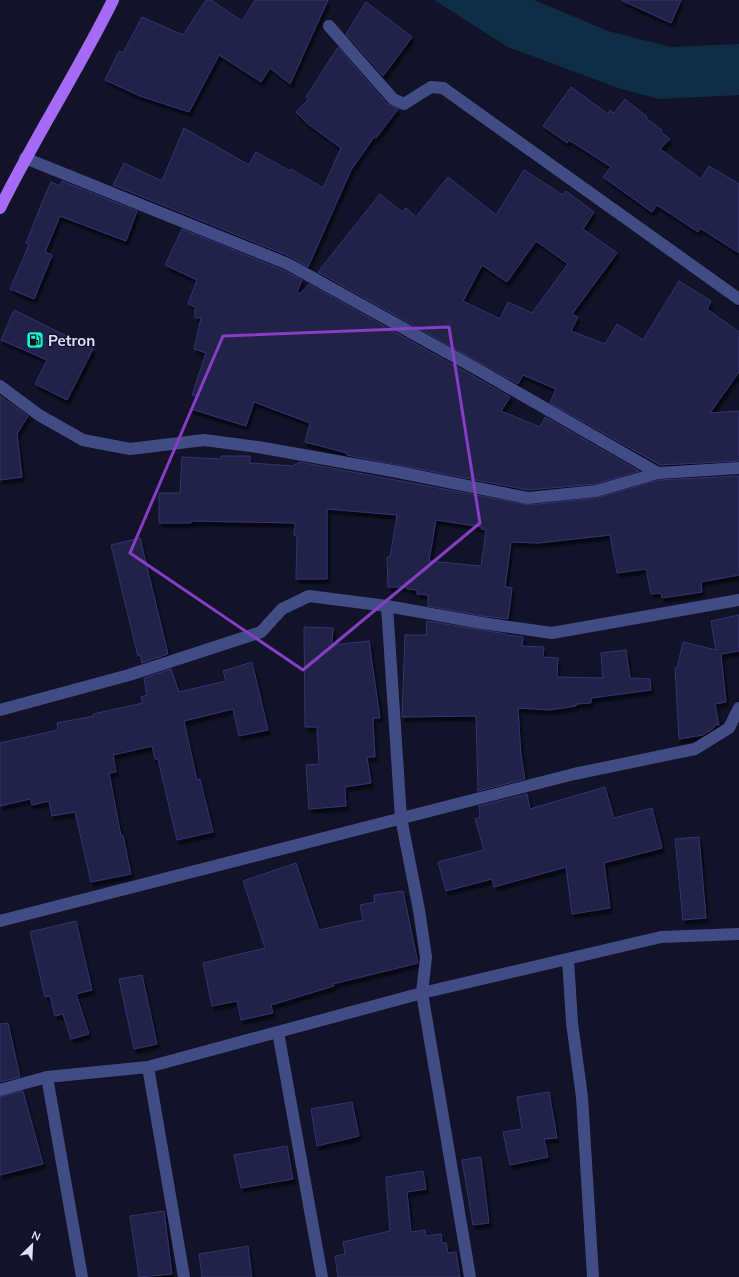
<svg xmlns="http://www.w3.org/2000/svg" width="739" height="1277" viewBox="0 0 739 1277" font-family="Mulish,sans-serif">
  <style>
    .water { fill: #0f2e46 }
    .building { fill: #202049; stroke: #333474; fill-rule: evenodd; filter: url(#shadow) }
    .lines { fill: none; stroke-linecap: round; stroke-linejoin: round }
    .minor { stroke: #414c85; stroke-width: 12 }
    .major { stroke: #a56bf6; stroke-width: 12 }
    .marked { fill: none; stroke: #853ec5; stroke-width: 3; stroke-linejoin: round }
    .labels { text-anchor: middle; dominant-baseline: central; stroke-width: 3; stroke-linejoin: round; paint-order: stroke }
    .poi-label { font-size: 15px; font-weight: bold; fill: #dde0fd; stroke: #121329; text-anchor: start }
  </style>
  <defs>
    <filter id="shadow"><feDropShadow dx="2.5" dy="4.5" stdDeviation="1" flood-color="#0009"/></filter>
  </defs>
  <rect width="100%" height="100%" fill="#121329"/>
  <path class="water" d="M 434,0 L 534,0 L 608,31 L 671,47 L 739,44 L 739,95 L 659,99 L 621,89 L 508,47 Z"/>
  <path class="building" d="M 206,0 L 211,0 L 242,21 L 255,0 L 328,0 L 290,84 L 270,68 L 261,82 L 219,55 L 189,112 L 140,96 L 105,80 L 119,51 L 123,53 L 142,17 L 183,35 Z
    M 621,0 L 681,0 L 671,23 Z
    M 366,2 L 412,37 L 383,76 L 346,34 Z
    M 338,47 L 387,104 L 398,109 L 376,138 L 374,137 L 351,170 L 308,267 L 291,257 L 113,185 L 124,163 L 162,181 L 184,128 L 249,165 L 256,152 L 290,171 L 291,169 L 323,188 L 341,148 L 308,124 L 296,112 L 309,99 L 306,97 Z
    M 571,87 L 608,114 L 610,110 L 614,113 L 625,99 L 647,117 L 646,118 L 662,130 L 661,132 L 670,139 L 660,149 L 701,179 L 709,166 L 739,184 L 739,253 L 700,228 L 698,232 L 657,205 L 652,212 L 603,177 L 611,167 L 569,140 L 567,143 L 543,126 Z
    M 524,170 L 563,195 L 566,191 L 594,212 L 583,229 L 617,253 L 572,314 L 578,317 L 571,331 L 605,344 L 617,324 L 643,340 L 679,281 L 711,301 L 707,309 L 739,332 L 739,372 L 710,413 L 739,411 L 739,461 L 660,465 L 550,403 L 556,389 L 523,375 L 518,384 L 318,272 L 380,194 L 402,212 L 406,208 L 416,217 L 448,177 L 496,215 ZM 536,241 L 568,264 L 532,313 L 508,302 L 500,319 L 463,301 L 482,265 L 507,282 Z
    M 62,181 L 137,211 L 126,241 L 60,216 L 45,252 L 52,255 L 34,299 L 10,289 L 29,245 L 26,243 L 46,193 L 51,182 L 60,186 Z
    M 182,229 L 285,271 L 302,280 L 297,292 L 300,294 L 309,284 L 473,376 L 510,397 L 501,411 L 540,427 L 545,417 L 639,471 L 595,484 L 528,490 L 347,455 L 347,453 L 305,442 L 310,423 L 254,402 L 246,426 L 191,409 L 196,396 L 192,395 L 206,353 L 194,349 L 201,318 L 195,318 L 195,307 L 188,304 L 197,280 L 165,265 Z
    M 14,310 L 93,349 L 67,400 L 35,384 L 47,360 L 1,340 Z
    M 0,396 L 28,416 L 17,434 L 22,477 L 0,480 Z
    M 221,456 L 250,456 L 250,463 L 294,466 L 295,464 L 298,464 L 299,462 L 529,505 L 597,498 L 659,480 L 739,476 L 739,575 L 701,582 L 702,592 L 662,598 L 661,593 L 651,594 L 646,569 L 617,573 L 610,535 L 538,543 L 511,542 L 505,587 L 512,588 L 508,619 L 483,616 L 428,606 L 428,595 L 417,594 L 417,590 L 407,589 L 407,587 L 388,587 L 387,557 L 390,557 L 397,515 L 327,509 L 327,579 L 296,579 L 297,536 L 294,535 L 295,523 L 191,521 L 191,523 L 159,523 L 159,493 L 180,493 L 182,457 L 221,459 ZM 436,520 L 482,527 L 481,529 L 486,530 L 481,566 L 429,561 Z
    M 140,538 L 168,654 L 142,663 L 140,655 L 138,656 L 111,545 Z
    M 739,615 L 739,651 L 721,654 L 726,702 L 715,704 L 719,725 L 714,725 L 714,728 L 703,735 L 679,739 L 675,668 L 677,668 L 683,642 L 716,650 L 711,621 Z
    M 427,621 L 506,634 L 506,635 L 523,637 L 522,646 L 544,647 L 543,657 L 558,658 L 557,677 L 603,678 L 601,653 L 626,650 L 630,678 L 650,679 L 651,690 L 591,698 L 591,703 L 576,704 L 576,706 L 563,708 L 549,710 L 518,708 L 521,756 L 525,779 L 478,791 L 476,716 L 402,717 L 405,635 L 426,635 Z
    M 304,627 L 333,628 L 332,645 L 369,641 L 380,718 L 374,718 L 373,721 L 375,757 L 367,757 L 371,783 L 345,787 L 346,806 L 309,809 L 306,765 L 319,764 L 317,727 L 305,727 Z
    M 252,662 L 268,730 L 239,736 L 233,709 L 184,721 L 197,780 L 200,779 L 213,832 L 177,840 L 158,759 L 155,759 L 152,746 L 113,755 L 116,772 L 109,773 L 121,836 L 123,836 L 131,874 L 91,882 L 75,812 L 52,816 L 49,801 L 32,805 L 30,799 L 0,806 L 0,743 L 58,730 L 57,723 L 94,716 L 93,714 L 143,703 L 141,697 L 147,695 L 144,678 L 171,669 L 179,692 L 226,681 L 223,671 Z
    M 605,787 L 614,818 L 652,808 L 662,848 L 604,863 L 610,908 L 572,914 L 566,867 L 494,887 L 492,879 L 446,891 L 438,862 L 484,850 L 475,819 L 480,817 L 479,806 L 527,794 L 530,809 Z
    M 699,837 L 706,918 L 683,920 L 675,839 Z
    M 296,863 L 319,930 L 363,920 L 360,905 L 375,902 L 374,895 L 403,891 L 418,963 L 333,984 L 334,986 L 271,1005 L 273,1013 L 241,1020 L 237,1001 L 212,1006 L 203,963 L 265,948 L 243,881 Z
    M 76,921 L 92,990 L 76,994 L 89,1034 L 71,1039 L 63,1014 L 55,1016 L 50,996 L 45,997 L 30,932 Z
    M 142,975 L 157,1044 L 134,1049 L 119,979 Z
    M 8,1023 L 20,1077 L 0,1082 L 0,1024 Z
    M 23,1091 L 43,1164 L 0,1175 L 0,1097 Z
    M 549,1092 L 557,1138 L 544,1139 L 548,1157 L 510,1165 L 503,1132 L 522,1129 L 517,1097 Z
    M 352,1102 L 359,1136 L 317,1146 L 311,1109 Z
    M 287,1146 L 293,1179 L 241,1188 L 234,1155 Z
    M 481,1157 L 489,1223 L 473,1225 L 462,1160 Z
    M 423,1171 L 426,1189 L 407,1192 L 411,1232 L 425,1230 L 426,1236 L 441,1234 L 442,1243 L 446,1243 L 448,1253 L 456,1252 L 460,1277 L 338,1277 L 335,1256 L 345,1254 L 343,1242 L 390,1231 L 386,1177 Z
    M 164,1211 L 172,1274 L 139,1277 L 130,1216 Z
    M 248,1246 L 252,1277 L 202,1277 L 199,1254 Z"/>
  <g class="lines">
    <path class="minor" d="M 329,26 L 393,99 L 404,104 L 431,87 L 443,88 L 739,299
      M 25,158 L 288,264 L 477,369 L 658,473
      M 0,386 L 39,415 L 83,440 L 130,449 L 204,440 L 258,447 L 393,471 L 528,498 L 596,491 L 658,473 L 739,468
      M 0,710 L 129,675 L 261,632 L 282,609 L 309,596 L 387,606 L 482,623 L 552,633 L 739,600
      M 0,921 L 574,774 L 695,749 L 729,728 L 739,708
      M 568,959 L 572,1023 L 582,1097 L 593,1277
      M 278,1032 L 322,1277
      M 148,1067 L 184,1277
      M 47,1077 L 82,1277
      M 0,1090 L 47,1077 L 148,1067 L 422,993 L 426,957 L 419,910 L 401,818 L 387,606
      M 470,1277 L 422,993 L 661,937 L 739,934"/>
    <path class="major" d="M 0,208 C 35,137 78,71 113,0"/>
  </g>
  <path class="marked" d="M 449,327 L 480,523 L 303,670 L 130,553 L 223,336 Z"/>
  <defs>
    <symbol id="fuel-square" viewBox="-11 -11 22 22"><rect x="-9" y="-9" width="18" height="18" rx="4" fill="#15f1d9" stroke="#121329"/><path d="M-5.5-6h7V0h2V4h1.3V-2.5L3-4.5l.8-.8L6-3V5H2.5V1h-1V6h-7ZM-4.2-4.7v3.2H.2V-4.7Z" fill="#111"/></symbol>
  </defs>
  <g fill-rule="evenodd">
    <use href="#fuel-square" x="25" y="330" width="20" height="20"/>
  </g>
  <g class="labels">
    <g class="poi-label">
      <text x="48" y="340">Petron</text>
    </g>
  </g>
  <g transform="translate(32 1245) rotate(24)" stroke="#121329" stroke-width="3" paint-order="stroke">
  <path d="M0-3L7 15L0 10L-7 15Z" fill="#dde0fd"/>
  <text y="-6" font-size="11" font-weight="bold" text-anchor="middle" fill="#dde0fd">N</text>
  </g>
</svg>
